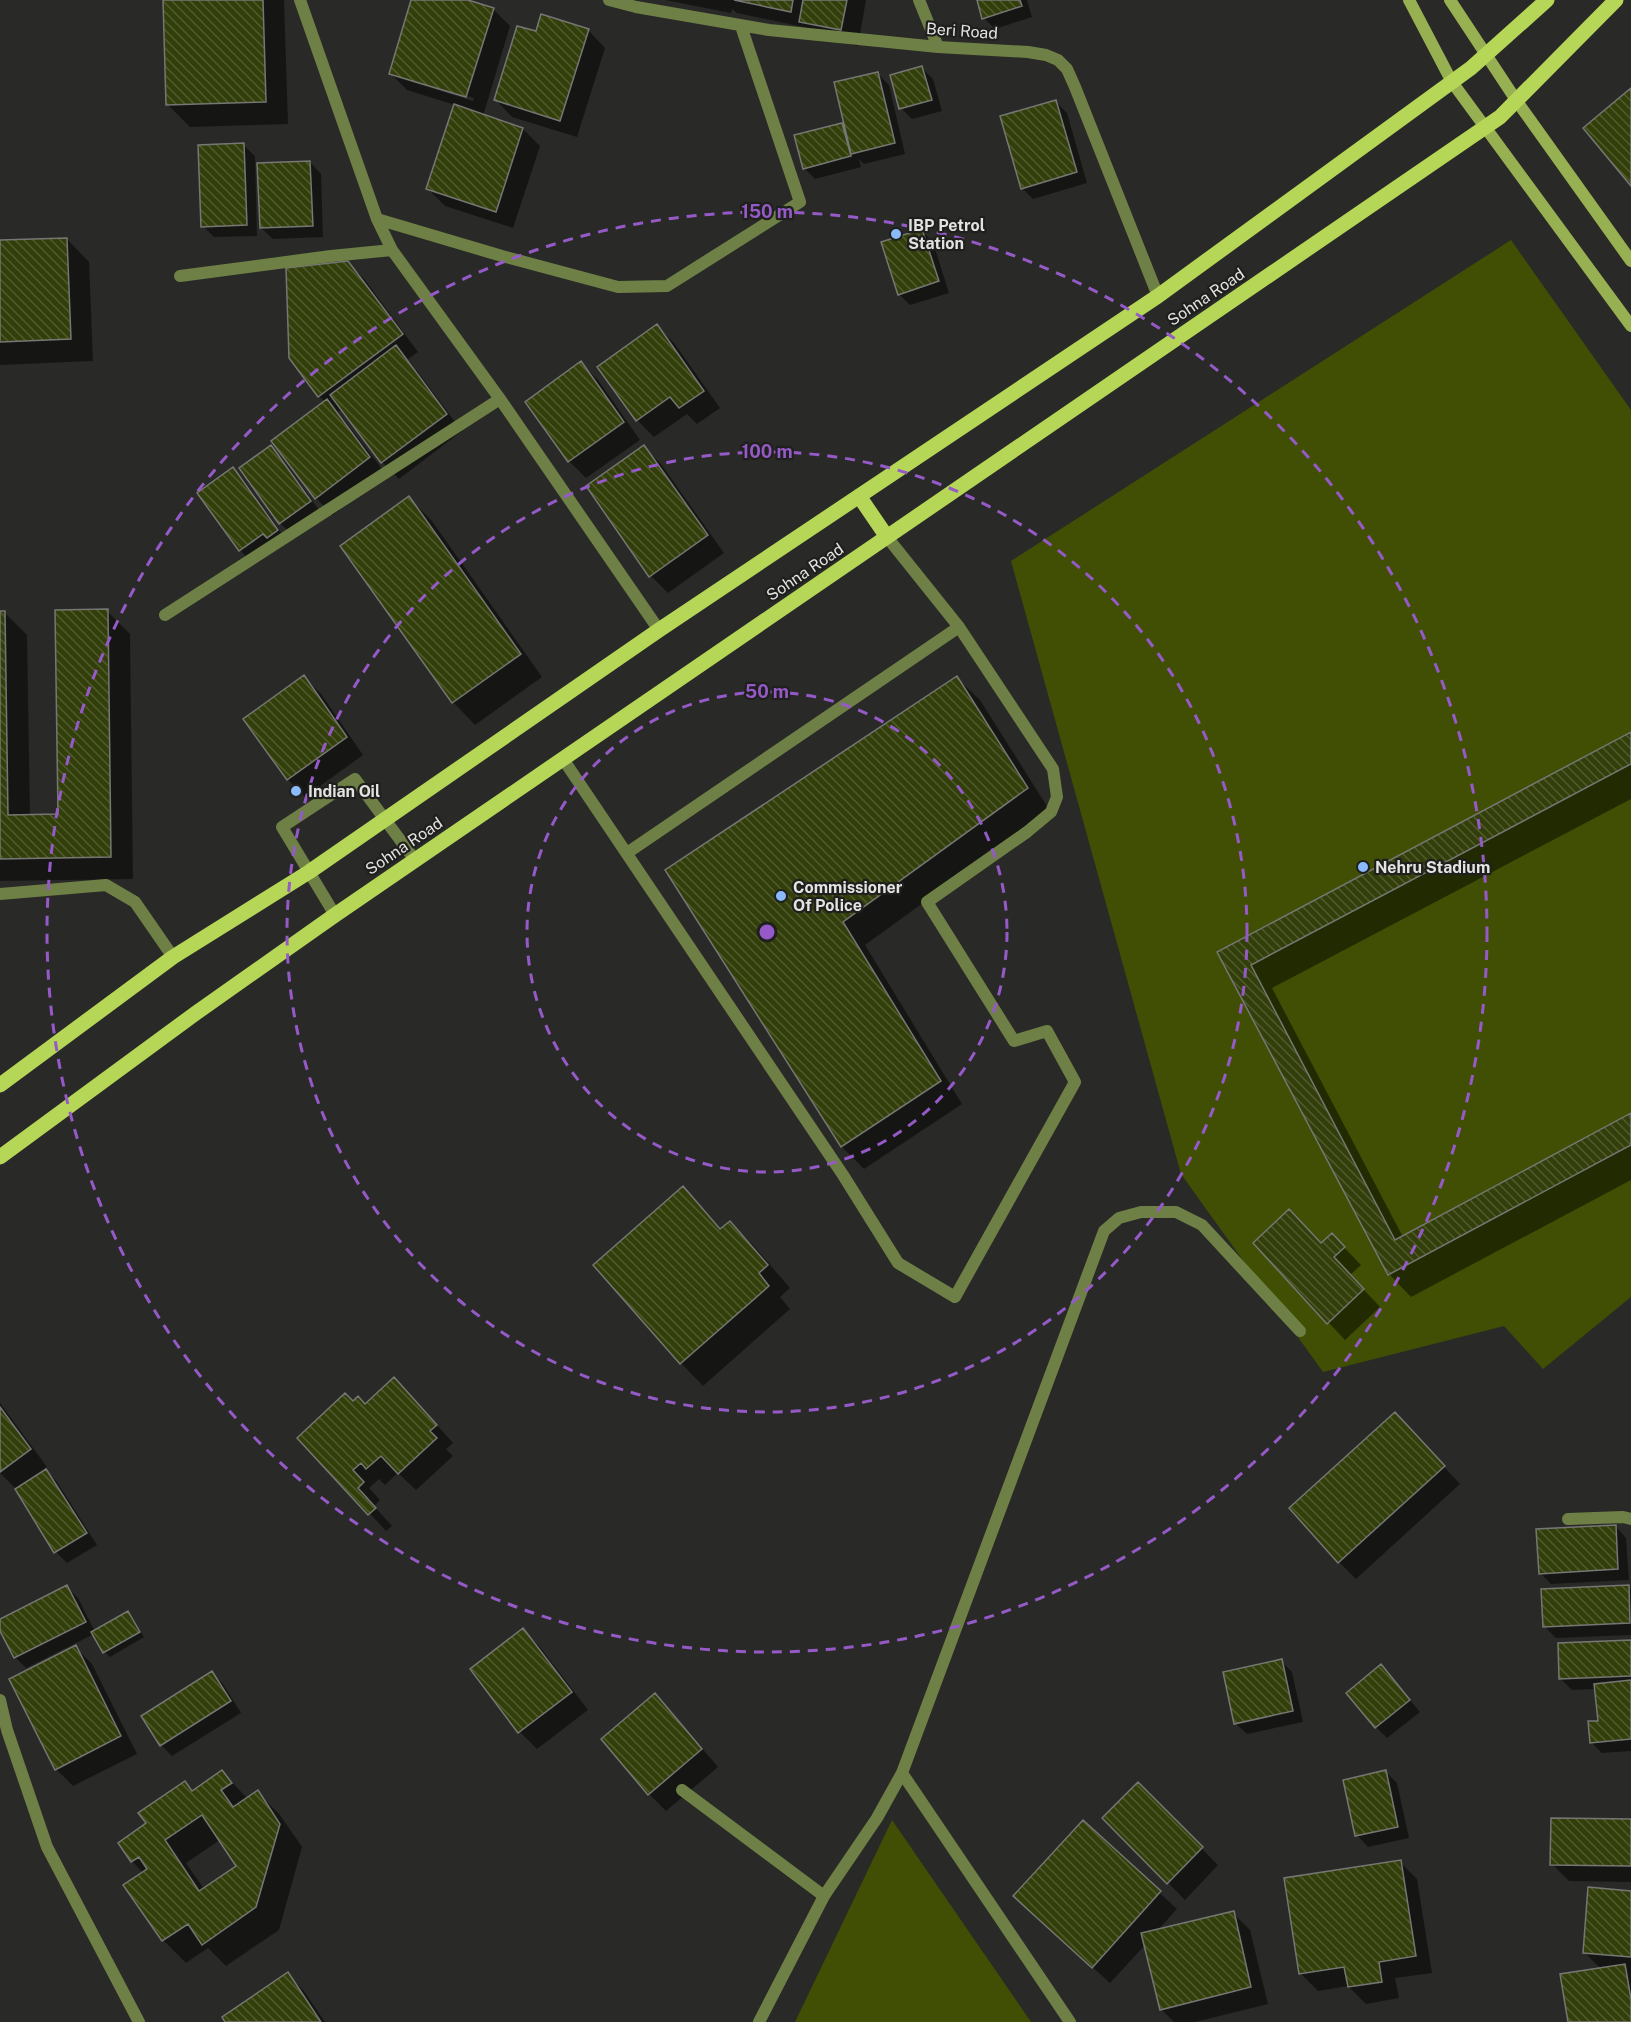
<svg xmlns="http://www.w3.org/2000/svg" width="1631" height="2022" viewBox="0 0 1631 2022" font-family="'Public Sans',sans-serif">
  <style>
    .green { fill: #404f03 }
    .shadow { fill: #0007; fill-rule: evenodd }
    .building { fill: url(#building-back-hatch); stroke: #767774; stroke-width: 1.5; fill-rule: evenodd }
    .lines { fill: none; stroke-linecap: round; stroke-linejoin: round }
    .lane { stroke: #6f8046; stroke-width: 12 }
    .street { stroke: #6f8046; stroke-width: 12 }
    .secondary { stroke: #97b051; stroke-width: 12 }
    .primary { stroke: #b6d657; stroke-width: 15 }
    .ring { fill: none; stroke: #955ac8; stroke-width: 3; stroke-dasharray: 10 8 }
    .poi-dot { fill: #8bbafc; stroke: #1f201d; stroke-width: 2 }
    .labels { text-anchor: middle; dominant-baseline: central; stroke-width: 4.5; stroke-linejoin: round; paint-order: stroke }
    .street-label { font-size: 16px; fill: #e3e3e1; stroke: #1f201d }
    .poi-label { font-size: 16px; font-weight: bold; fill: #e3e3e1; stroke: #1f201d; text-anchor: start }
    .centre { fill: #955ac8; stroke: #1f201d; stroke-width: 3 }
    .ring-label { font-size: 18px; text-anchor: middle; font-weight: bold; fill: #955ac8; stroke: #1f201d; stroke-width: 4.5; stroke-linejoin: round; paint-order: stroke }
  </style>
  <defs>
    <pattern id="building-back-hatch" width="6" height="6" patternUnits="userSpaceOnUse" patternTransform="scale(1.5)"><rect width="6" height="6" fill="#333f0b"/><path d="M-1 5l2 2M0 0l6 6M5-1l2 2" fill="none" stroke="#505b2e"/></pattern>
  </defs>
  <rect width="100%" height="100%" fill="#292a27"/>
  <path class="green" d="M 1511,240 L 1631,410 L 1631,1297 L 1543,1369 L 1504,1326 L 1323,1372 L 1181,1174 L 1011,561 Z
    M 892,1820 L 1031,2022 L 795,2022 Z"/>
  <path class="shadow" d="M 164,0 L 284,0 L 288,124 L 190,127 L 167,104 Z
    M 413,0 L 463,0 L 493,9 L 510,26 L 483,116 L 523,129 L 540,146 L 513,228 L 445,206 L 428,189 L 455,105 L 407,90 L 390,73 ZM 409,78 L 474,98 L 473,101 L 409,81 Z
    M 665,0 L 866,0 L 858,46 L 818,38 L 808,28 L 737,13 L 732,9 L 731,13 Z
    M 978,0 L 1027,0 L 1032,17 L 995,29 L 984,18 Z
    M 588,30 L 605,48 L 577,137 L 512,117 L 495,99 L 537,33 Z
    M 922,68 L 933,79 L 942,111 L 912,119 L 901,108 Z
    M 878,74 L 889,85 L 905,154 L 864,164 L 859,159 L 861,167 L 815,179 L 804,168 L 842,125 L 847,130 Z
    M 1056,102 L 1067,113 L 1087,183 L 1033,199 L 1022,188 Z
    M 243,145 L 255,156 L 257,236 L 214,237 L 203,226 Z
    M 310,162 L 321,174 L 323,237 L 273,239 L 261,228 Z
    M 922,231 L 933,242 L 949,293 L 910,305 L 899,294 Z
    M 67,239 L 89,262 L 93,361 L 0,365 L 0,242 Z
    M 348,262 L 365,280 L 418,352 L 408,359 L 462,431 L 399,479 L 382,462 L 342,409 L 338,412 L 386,474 L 333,515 L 316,498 L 325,402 L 319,396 Z
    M 657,326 L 674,343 L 720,408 L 697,424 L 687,414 L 654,437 L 637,420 L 599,367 Z
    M 581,363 L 598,380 L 640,440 L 586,478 L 569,461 Z
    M 270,447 L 282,458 L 321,513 L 291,534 L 280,523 Z
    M 644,447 L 661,464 L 724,553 L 668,593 L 651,576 L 588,487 Z
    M 233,468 L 244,480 L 288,542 L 251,562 L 240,550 L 199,493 Z
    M 409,498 L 432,521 L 542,677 L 475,725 L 453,702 Z
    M 107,611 L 130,634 L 133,879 L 0,881 L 0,613 L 5,613 L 27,635 L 30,816 L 59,816 Z
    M 304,677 L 321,694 L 363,755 L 305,797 L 288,780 L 245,719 Z
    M 957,678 L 980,700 L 1050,811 L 865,945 L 962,1104 L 864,1169 L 842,1147 L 668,870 Z
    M 1631,734 L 1631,799 L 1272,988 L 1403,1237 L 1631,1115 L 1631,1180 L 1411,1297 L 1389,1274 L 1219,952 Z
    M 682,1188 L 722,1230 L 730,1223 L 753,1245 L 790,1288 L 780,1297 L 790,1309 L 703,1386 L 681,1363 Z
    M 1332,1235 L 1361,1265 L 1350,1275 L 1380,1307 L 1345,1340 L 1255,1244 L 1321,1245 Z
    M 411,1396 L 453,1443 L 446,1449 L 453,1456 L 416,1490 L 398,1473 L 385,1485 L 379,1479 L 369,1488 L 380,1500 L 374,1506 L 392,1526 L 386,1531 L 300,1438 L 353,1403 L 365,1406 Z
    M 0,1403 L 47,1467 L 44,1468 L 57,1482 L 97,1545 L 67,1563 L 56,1552 L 17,1490 L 0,1473 Z
    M 1395,1414 L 1460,1484 L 1356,1579 L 1339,1562 Z
    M 1615,1526 L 1626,1538 L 1629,1580 L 1551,1584 L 1540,1573 Z
    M 67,1587 L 78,1598 L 95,1632 L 128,1613 L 133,1618 L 144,1637 L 110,1657 L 105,1652 L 94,1634 L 26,1668 L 15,1657 L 0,1628 L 0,1620 Z
    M 1628,1587 L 1631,1590 L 1631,1635 L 1556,1638 L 1544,1626 Z
    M 523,1630 L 540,1647 L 588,1710 L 537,1749 L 520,1732 L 472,1670 Z
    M 1631,1642 L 1631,1751 L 1602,1753 L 1591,1742 L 1599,1722 L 1596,1689 L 1572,1690 L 1561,1679 Z
    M 75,1647 L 92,1664 L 137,1754 L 73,1786 L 56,1769 Z
    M 1281,1661 L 1292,1672 L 1303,1722 L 1247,1734 L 1235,1723 Z
    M 1381,1666 L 1420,1712 L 1387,1738 L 1376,1727 Z
    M 212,1673 L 223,1684 L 241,1713 L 172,1756 L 161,1745 Z
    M 654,1695 L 671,1712 L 718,1767 L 666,1811 L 649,1794 L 603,1740 Z
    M 222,1772 L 248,1799 L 257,1792 L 280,1815 L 302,1847 L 279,1930 L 226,1966 L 208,1948 L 186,1963 L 163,1940 L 125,1885 L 143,1873 L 132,1861 L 120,1843 L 148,1824 L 185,1783 L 194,1791 ZM 220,1840 L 238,1866 L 204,1889 L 186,1863 Z
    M 1386,1772 L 1397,1783 L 1409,1838 L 1368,1847 L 1357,1835 Z
    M 1138,1784 L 1218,1865 L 1185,1900 L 1104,1818 Z
    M 1631,1820 L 1631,1882 L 1569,1881 L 1552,1864 Z
    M 1083,1822 L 1177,1909 L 1157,1931 L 1233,1913 L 1250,1930 L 1268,2004 L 1195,2022 L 1174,2022 L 1161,2009 L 1146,1944 L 1110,1983 L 1032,1913 Z
    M 1400,1862 L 1417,1879 L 1432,1973 L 1395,1978 L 1399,1998 L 1366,2004 L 1348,1986 L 1318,1991 L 1301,1974 Z
    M 1631,1893 L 1631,2022 L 1569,2022 L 1601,1969 L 1584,1952 Z
    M 287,1974 L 304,1991 L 325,2022 L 227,2022 Z"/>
  <path class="building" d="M 163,0 L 263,0 L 266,102 L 166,105 Z
    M 411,0 L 468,0 L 494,8 L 466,97 L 389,74 Z
    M 734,0 L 793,0 L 791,12 Z
    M 803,0 L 847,0 L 841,30 L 799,22 Z
    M 977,0 L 1020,0 L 1022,6 L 982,19 Z
    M 541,14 L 589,29 L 560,121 L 494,100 L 517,26 L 536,31 Z
    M 922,66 L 932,100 L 899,109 L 890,75 Z
    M 878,72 L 895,143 L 851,154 L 834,82 Z
    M 1631,88 L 1631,186 L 1583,128 Z
    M 1056,100 L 1077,172 L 1021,189 L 1000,116 Z
    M 454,104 L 523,128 L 496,212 L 426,189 Z
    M 842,123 L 851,156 L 803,169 L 794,135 Z
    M 244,143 L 247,225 L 201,227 L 198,145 Z
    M 310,161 L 313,226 L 260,228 L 257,163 Z
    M 922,229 L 939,281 L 898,295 L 881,242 Z
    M 67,238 L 71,339 L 0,342 L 0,240 Z
    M 348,261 L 403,334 L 318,397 L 289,358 L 286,268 Z
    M 657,324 L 704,391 L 679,408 L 670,397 L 636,421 L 597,367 Z
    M 396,345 L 447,414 L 381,463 L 330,395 Z
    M 581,361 L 624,422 L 568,462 L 525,402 Z
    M 327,399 L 370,457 L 315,499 L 271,441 Z
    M 271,445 L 311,501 L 279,524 L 239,468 Z
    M 644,445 L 708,535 L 649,577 L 586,486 Z
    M 233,467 L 278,530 L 267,538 L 263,534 L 239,551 L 197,493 Z
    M 409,496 L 521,654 L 452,703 L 340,546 Z
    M 108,609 L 111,857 L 0,859 L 0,611 L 5,611 L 8,815 L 58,814 L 55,610 Z
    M 304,675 L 347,737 L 287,780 L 243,719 Z
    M 957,676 L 1028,788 L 843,922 L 941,1081 L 841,1147 L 665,870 Z
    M 1631,732 L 1631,764 L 1251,965 L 1395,1240 L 1631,1113 L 1631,1145 L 1388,1275 L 1217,952 Z
    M 683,1186 L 720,1229 L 730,1221 L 768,1265 L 759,1273 L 769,1286 L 680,1364 L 593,1265 Z
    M 1289,1209 L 1321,1243 L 1332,1233 L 1345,1247 L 1334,1257 L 1364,1289 L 1327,1324 L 1253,1243 Z
    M 394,1377 L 437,1425 L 430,1431 L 437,1438 L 398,1474 L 381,1456 L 366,1469 L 361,1463 L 353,1470 L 364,1482 L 358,1488 L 376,1508 L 368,1515 L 297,1438 L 345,1393 L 353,1401 L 358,1396 L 365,1404 Z
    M 0,1407 L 31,1449 L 0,1472 Z
    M 1395,1412 L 1445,1466 L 1338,1563 L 1289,1508 Z
    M 46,1469 L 87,1533 L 54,1553 L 15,1489 Z
    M 1616,1525 L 1618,1569 L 1539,1574 L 1536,1529 Z
    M 67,1585 L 86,1622 L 14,1658 L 0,1631 L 0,1619 Z
    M 1629,1585 L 1630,1623 L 1543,1627 L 1541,1589 Z
    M 128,1611 L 140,1632 L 103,1653 L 91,1632 Z
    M 523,1628 L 572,1692 L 518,1733 L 470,1669 Z
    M 1631,1640 L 1631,1676 L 1559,1679 L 1558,1643 Z
    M 76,1645 L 121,1736 L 55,1770 L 9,1679 Z
    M 1282,1659 L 1293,1711 L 1234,1724 L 1223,1672 Z
    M 1381,1664 L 1410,1700 L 1375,1728 L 1346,1693 Z
    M 212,1671 L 231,1701 L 160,1746 L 141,1716 Z
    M 1631,1680 L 1631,1739 L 1590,1743 L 1588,1721 L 1598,1721 L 1594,1684 Z
    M 655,1693 L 702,1749 L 648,1795 L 601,1739 Z
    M 222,1770 L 232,1783 L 221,1790 L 233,1807 L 258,1790 L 280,1824 L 256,1907 L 202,1945 L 188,1924 L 162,1941 L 123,1885 L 147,1869 L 139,1857 L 131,1862 L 118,1843 L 146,1823 L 138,1813 L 185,1781 L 192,1791 ZM 202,1815 L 236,1866 L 199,1891 L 165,1840 Z
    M 1386,1770 L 1398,1827 L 1355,1836 L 1343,1780 Z
    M 1138,1782 L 1203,1847 L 1167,1884 L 1102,1818 Z
    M 1551,1818 L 1631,1819 L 1631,1866 L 1550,1865 Z
    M 1083,1820 L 1161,1891 L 1092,1968 L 1013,1896 Z
    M 1401,1860 L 1416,1956 L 1379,1962 L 1382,1982 L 1348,1987 L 1344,1967 L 1299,1974 L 1284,1878 Z
    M 1588,1887 L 1631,1891 L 1631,1957 L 1583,1953 Z
    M 1234,1911 L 1251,1987 L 1160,2010 L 1141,1933 Z
    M 1625,1964 L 1631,1999 L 1631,2022 L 1568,2022 L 1560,1974 Z
    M 288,1972 L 321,2022 L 225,2022 L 222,2017 Z"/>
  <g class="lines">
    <path class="lane" d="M 563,759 L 843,1175 L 898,1263 L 955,1297 L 1075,1082 L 1047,1031 L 1014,1041 L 927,902 L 1027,832 L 1051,812 L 1057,797 L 1053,769 L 959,627 L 887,537
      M 627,853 L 959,627
      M 335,915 L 282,827 L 355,779 L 415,860
      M 0,1700 L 7,1730 L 47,1847 L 139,2022
      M 682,1790 L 824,1896"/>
    <path class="street" d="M 300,0 L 377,219 L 392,250 L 500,399 L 659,630
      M 609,0 L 636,7 L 769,30 L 938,47 L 1028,52 L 1046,55 L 1058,60 L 1067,69 L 1075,87 L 1158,296
      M 919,0 L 938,47
      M 377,219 L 502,256 L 618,287 L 667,286 L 800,202 L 741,26
      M 180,276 L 331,256 L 392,250
      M 165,615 L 500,399
      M 0,894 L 106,885 L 135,902 L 173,957
      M 1568,1519 L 1623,1517 L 1631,1519
      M 902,1773 L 1070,2022
      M 759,2022 L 824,1896 L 877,1818 L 902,1773 L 1104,1231 L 1119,1218 L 1141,1212 L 1176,1212 L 1202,1225 L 1300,1331"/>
    <path class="secondary" d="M 1409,0 L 1452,82 L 1631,326
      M 1450,0 L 1516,100 L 1631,261"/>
    <path class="primary" d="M 859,496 L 887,537
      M 0,1085 L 173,957 L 309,872 L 659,630 L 1158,296 L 1471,68 L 1547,0
      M 0,1157 L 196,1013 L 335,915 L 1500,117 L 1616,0"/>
  </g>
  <g class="ring">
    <circle cx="767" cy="932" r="240"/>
    <circle cx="767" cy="932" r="480"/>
    <circle cx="767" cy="932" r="720"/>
  </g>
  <g class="poi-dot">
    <circle cx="896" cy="234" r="6"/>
    <circle cx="296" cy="791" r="6"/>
    <circle cx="1363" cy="867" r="6"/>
    <circle cx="781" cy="896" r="6"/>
  </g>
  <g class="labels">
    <g class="street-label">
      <text transform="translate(962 31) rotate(4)">Beri Road</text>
      <text transform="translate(1206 297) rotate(-34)">Sohna Road</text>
      <text transform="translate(805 572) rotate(-34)">Sohna Road</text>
      <text transform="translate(404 846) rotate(-34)">Sohna Road</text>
    </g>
    <g class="poi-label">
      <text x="908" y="225">IBP Petrol<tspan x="908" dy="18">Station</tspan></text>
      <text x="308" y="791">Indian Oil</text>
      <text x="1375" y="867">Nehru Stadium</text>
      <text x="793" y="887">Commissioner<tspan x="793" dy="18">Of Police</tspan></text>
    </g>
  </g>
  <circle cx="767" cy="932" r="9" class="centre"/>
  <g class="ring-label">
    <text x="767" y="218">150 m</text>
    <text x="767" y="458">100 m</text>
    <text x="767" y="698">50 m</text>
  </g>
</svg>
